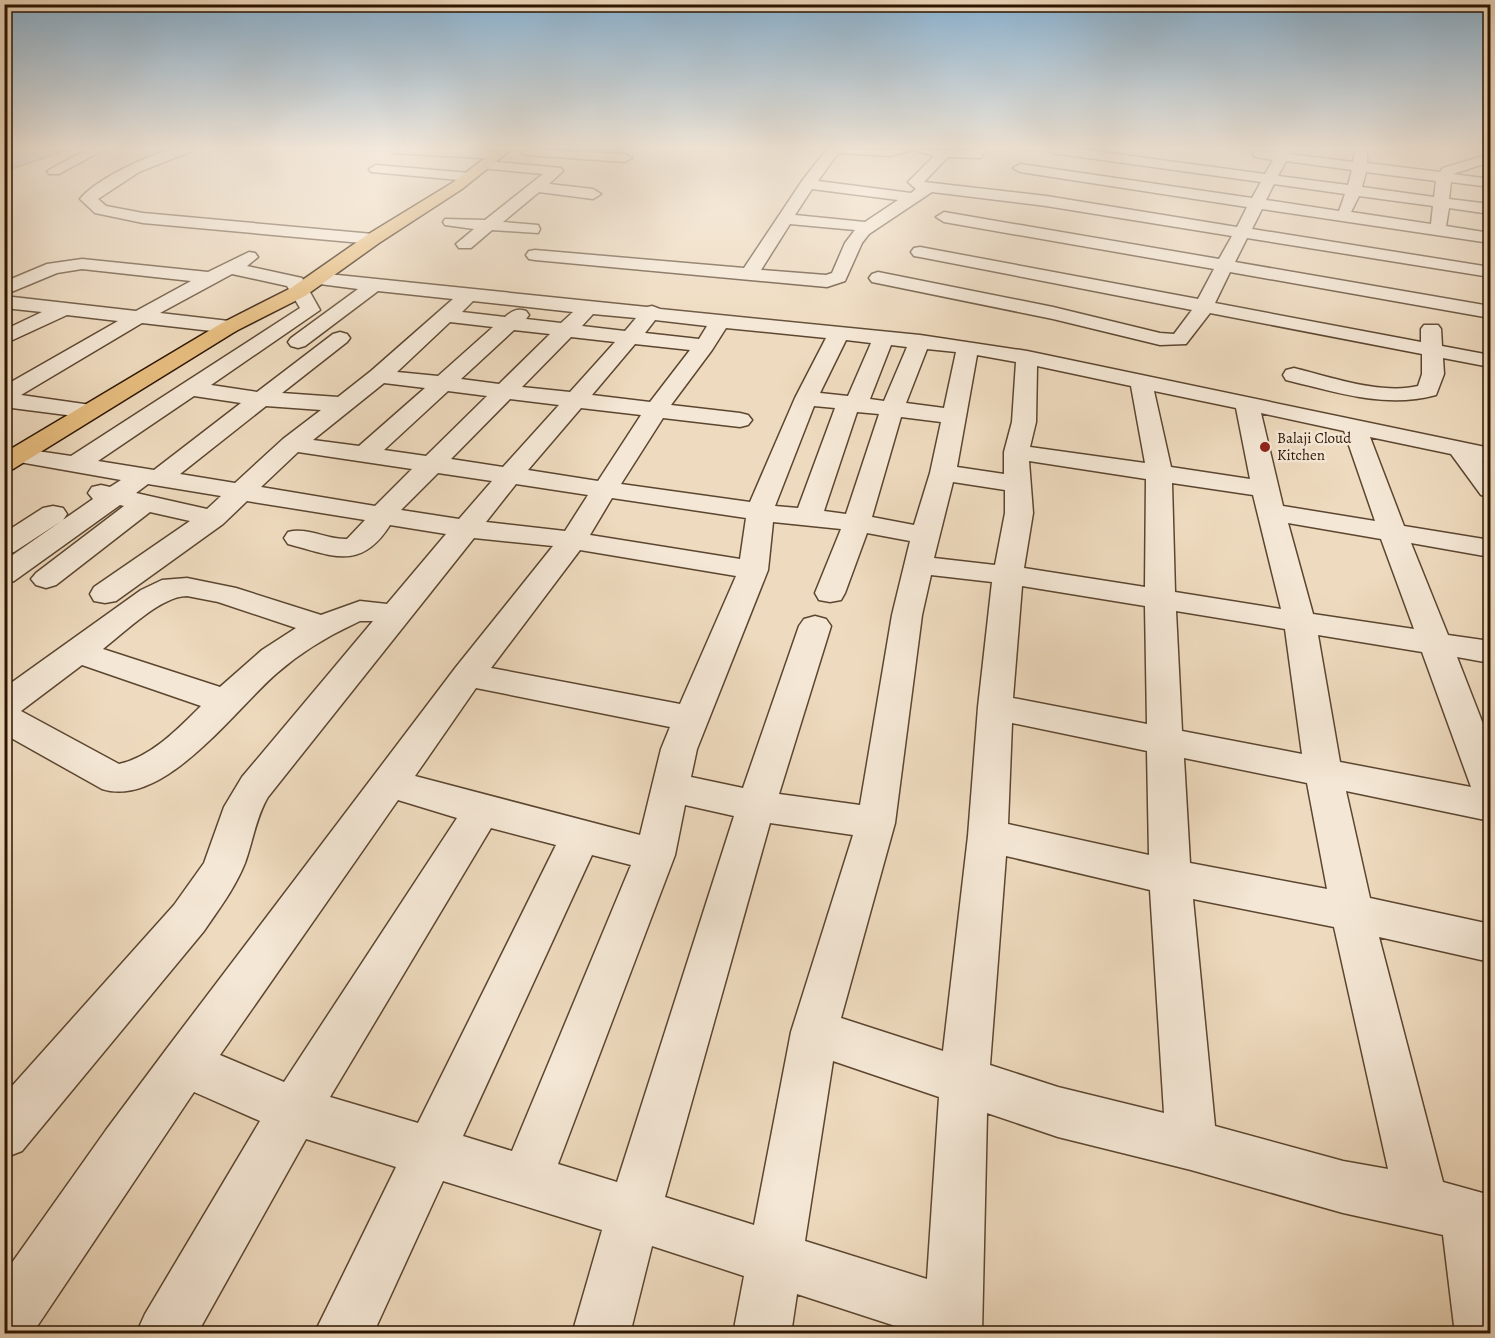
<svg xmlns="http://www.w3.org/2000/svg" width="1495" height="1338" viewBox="0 0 1495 1338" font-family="Alegreya,serif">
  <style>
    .water { fill: #9fb8bd; stroke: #717672; stroke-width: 1.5 }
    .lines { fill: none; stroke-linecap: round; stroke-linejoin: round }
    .minor-casing { stroke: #5c4630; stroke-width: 3 }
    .major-casing { stroke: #2b1401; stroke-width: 3 }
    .minor { fill: #f4e7d5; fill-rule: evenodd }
    .major { fill: #e7bd7f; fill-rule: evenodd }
    .poi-dot { fill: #8f2418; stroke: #f4e7d5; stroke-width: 2 }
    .labels { text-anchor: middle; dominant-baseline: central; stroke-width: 5; stroke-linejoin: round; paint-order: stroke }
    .far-poi-label { font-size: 15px; fill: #2b1401; stroke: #f4e7d5; text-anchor: start }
  </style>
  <rect width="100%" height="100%" fill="#eedabe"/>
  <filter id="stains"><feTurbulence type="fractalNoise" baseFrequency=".00333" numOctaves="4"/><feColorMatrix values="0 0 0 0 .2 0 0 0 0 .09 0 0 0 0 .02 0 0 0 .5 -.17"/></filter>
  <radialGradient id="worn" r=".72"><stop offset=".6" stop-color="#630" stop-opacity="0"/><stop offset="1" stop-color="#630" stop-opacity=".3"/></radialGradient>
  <path class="water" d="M 5,149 L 71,149 L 5,171 Z"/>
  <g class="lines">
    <defs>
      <path id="minor" d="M 88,149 L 105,149 L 59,174 L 49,174 L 47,171 Z
        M 171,149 L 191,149 L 189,152 L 139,172 L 98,199 L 106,206 L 143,213 L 373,234 L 381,239 L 373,244 L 143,223 L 95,213 L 80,199 C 96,179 147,156 171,149 Z
        M 387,149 C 404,147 495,146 504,155 L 497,159 L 394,153 Z
        M 522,149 L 625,154 L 632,158 L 625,162 L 527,155 L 522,154 L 520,151 Z
        M 827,149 L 972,151 L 974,149 L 986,149 L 981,158 L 948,157 L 924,182 L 1046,196 L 1237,227 L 1247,207 L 1020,172 L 1013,168 L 1020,164 L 1252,198 L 1261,182 L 1052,153 L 1045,149 L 1078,149 L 1265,174 L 1273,160 L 1255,157 L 1253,154 L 1255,151 L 1277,152 L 1279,149 L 1291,149 L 1289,154 L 1353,162 L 1355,149 L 1367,149 L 1367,163 L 1440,172 L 1443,168 L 1490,154 L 1490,162 L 1453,174 L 1490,179 L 1490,187 L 1451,182 L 1449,199 L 1490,204 L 1490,214 L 1449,208 L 1446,226 L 1490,233 L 1490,243 L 1262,209 L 1252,229 L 1490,267 L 1490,277 L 1247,238 L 1235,262 L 1490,306 L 1490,318 L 1230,272 L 1215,303 L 1421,342 L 1421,329 L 1424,325 L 1438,325 L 1441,329 L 1442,346 L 1490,355 L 1490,367 L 1443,358 L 1444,374 L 1436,395 C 1385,409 1336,392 1286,380 L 1283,375 L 1286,370 L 1294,368 C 1330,377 1382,395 1418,386 L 1422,374 L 1422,354 L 1210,313 L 1186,344 L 1160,345 L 1053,319 L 872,282 L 869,278 L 872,274 L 878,272 L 1053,307 L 1160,333 L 1174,334 L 1192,310 L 920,257 L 914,256 L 911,252 L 914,248 L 920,247 L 1198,299 L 1214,269 L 944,222 L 936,217 L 944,212 L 1219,259 L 1232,236 L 1046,206 L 932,192 L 869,234 L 862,243 L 845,281 L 827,287 L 535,260 L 529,259 L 526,255 L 529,251 L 535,250 L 744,268 L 802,181 ZM 913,150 L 934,156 L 908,182 L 916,189 L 911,193 L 818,181 L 838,153 L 890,156 ZM 1286,161 L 1352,170 L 1348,185 L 1278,176 ZM 1366,172 L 1436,181 L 1434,197 L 1362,187 ZM 1274,184 L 1345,194 L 1339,211 L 1266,200 ZM 812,189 L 898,200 L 865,222 L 795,215 ZM 1359,196 L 1433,206 L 1431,224 L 1351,212 ZM 790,224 L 855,230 L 845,243 L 832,273 L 826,275 L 761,270 Z
        M 485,161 L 561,168 L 563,171 L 549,184 L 593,189 L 601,194 L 593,199 L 539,192 L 503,222 L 538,225 L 540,229 L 538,233 L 492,230 L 471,248 L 459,248 L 456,244 L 474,229 L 445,225 L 443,222 L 445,219 L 485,220 L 543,174 L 480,168 L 478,165 L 480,162 Z
        M 376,165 L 470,173 L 477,177 L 470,181 L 371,172 L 369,169 Z
        M 249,252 L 255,253 L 258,257 L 247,266 L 302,278 L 320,310 L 211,385 L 257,392 L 333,334 L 340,332 L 347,334 L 350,338 L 347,342 L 282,393 L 338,397 L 371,371 L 453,299 L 378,291 L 305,346 L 298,348 L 291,346 L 288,342 L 291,338 L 358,289 L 312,283 L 309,279 L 312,275 L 318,273 L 647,307 L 652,306 L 660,309 L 920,335 L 1027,351 L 1490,448 L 1490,462 L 1482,461 L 1490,472 L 1490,497 L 1481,495 L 1451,454 L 1370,437 L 1404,526 L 1490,540 L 1490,557 L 1411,543 L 1448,635 L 1490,641 L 1490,663 L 1457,657 L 1490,742 L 1490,821 L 1346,791 L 1370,898 L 1490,924 L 1490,962 L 1379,937 L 1443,1182 L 1490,1195 L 1490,1334 L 1455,1334 L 1443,1235 L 1343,1213 L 1191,1170 L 1058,1137 L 987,1113 L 982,1334 L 920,1334 L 797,1294 L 791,1334 L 733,1334 L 744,1276 L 652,1246 L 630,1334 L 572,1334 L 602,1230 L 443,1181 L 373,1334 L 314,1334 L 396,1167 L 306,1139 L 197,1334 L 136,1334 L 145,1314 L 260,1121 L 194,1092 L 32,1334 L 4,1334 L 4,1274 L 106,1130 L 168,1047 L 456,667 L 553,546 L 474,538 L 268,797 C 256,817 253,841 245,863 C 235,888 219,909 204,931 L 22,1151 L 4,1158 L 4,1095 L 174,905 L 204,863 L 224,807 L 242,777 L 373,621 L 360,621 L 354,624 C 326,637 300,653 277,673 C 235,709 164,809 102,789 L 4,734 L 4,688 L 141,590 L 162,580 L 187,578 L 236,588 L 321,615 L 360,601 L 387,604 L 446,534 L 390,525 C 361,571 333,556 288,544 L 284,538 L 288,532 C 308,527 327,540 347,539 L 365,520 L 247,501 L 223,524 L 116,601 L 105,603 L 94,601 L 90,594 L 94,587 L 190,521 L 150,512 L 56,585 L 46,588 L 36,585 L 31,579 L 36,573 L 124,506 L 120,505 L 14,581 L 4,584 L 4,561 L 93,499 L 88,493 L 92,487 L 101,485 L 110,487 L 121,480 L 8,460 L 5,455 L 8,450 L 17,448 L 71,456 L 300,308 L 287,286 L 232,274 L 160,313 L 229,321 L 236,323 L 239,327 L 236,331 L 229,333 L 142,323 L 21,395 L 98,406 L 102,411 L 98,416 L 90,418 L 4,407 L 4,386 L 118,321 L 67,315 L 4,344 L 4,330 L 42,312 L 4,308 L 4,296 L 136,311 L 191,281 L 82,269 L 57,273 L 4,295 L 4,282 L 47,264 L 82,259 L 208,272 ZM 473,301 L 573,312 L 561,323 L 526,319 L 529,315 L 526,311 C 517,308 512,311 505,317 L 462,312 ZM 593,314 L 636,318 L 625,331 L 582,326 ZM 655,320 L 707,326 L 699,339 L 645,333 ZM 450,322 L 493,327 L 438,376 L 397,372 ZM 726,328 L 826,338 L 795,398 L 750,502 L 621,484 L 663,418 L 740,427 L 748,425 L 752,420 L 748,415 L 740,413 L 671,405 L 712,350 ZM 514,330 L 550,334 L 499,384 L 461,379 ZM 571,337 L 615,342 L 570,392 L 522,387 ZM 846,340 L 871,343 L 848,396 L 820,393 ZM 635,344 L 690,350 L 650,402 L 592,395 ZM 891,345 L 907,347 L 884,401 L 870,399 ZM 927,349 L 956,352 L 944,408 L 906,403 ZM 977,355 L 1016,362 L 1012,422 L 1004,452 L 1004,474 L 957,467 ZM 1037,366 L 1131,386 L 1145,463 L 1030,447 L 1036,422 ZM 384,383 L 425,388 L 359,446 L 313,440 ZM 448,391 L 487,396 L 426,456 L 384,450 ZM 1154,391 L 1236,408 L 1250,479 L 1171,467 ZM 194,396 L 241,403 L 154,470 L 98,461 ZM 510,399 L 559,405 L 503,467 L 451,459 ZM 266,406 L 321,410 L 283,439 L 235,483 L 180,474 ZM 814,406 L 835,408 L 798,508 L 775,506 ZM 581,408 L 641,415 L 598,481 L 528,470 ZM 857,412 L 879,414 L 846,514 L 824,511 ZM 1261,413 L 1344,431 L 1375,521 L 1283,506 ZM 901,417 L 941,422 L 930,473 L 914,525 L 872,517 ZM 298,452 L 412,469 L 375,506 L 261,487 ZM 1029,461 L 1146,479 L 1145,587 L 1024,568 L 1033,513 ZM 438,473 L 492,481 L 459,519 L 401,510 ZM 953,482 L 1005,490 L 1005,513 L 995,565 L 934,558 ZM 1172,483 L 1253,495 L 1281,609 L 1175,592 ZM 148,484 L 221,496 L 207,509 L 136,493 ZM 516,484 L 588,495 L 565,531 L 486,522 ZM 612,498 L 746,518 L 740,559 L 590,535 ZM 773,522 L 841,529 L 815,593 L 819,600 L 830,602 L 841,600 L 845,593 L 867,533 L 910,541 L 892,615 L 860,805 L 779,794 L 831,626 L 826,619 L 815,616 L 804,619 L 799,626 L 743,788 L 691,777 L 697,749 L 768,570 ZM 1288,523 L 1381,539 L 1414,629 L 1313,614 ZM 580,550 L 736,576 L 680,704 L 491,668 ZM 931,575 L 992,582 L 978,707 L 968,836 L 943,1051 L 841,1018 L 895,823 L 922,615 ZM 1022,586 L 1145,606 L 1147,724 L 1013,698 ZM 187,596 L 218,602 L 296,628 L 262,650 L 220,687 L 103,649 C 125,632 161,596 187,596 ZM 1176,611 L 1285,629 L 1302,754 L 1182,731 ZM 1318,635 L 1422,652 L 1471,787 L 1340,762 ZM 82,665 L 201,706 C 178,729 151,757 119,764 L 21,711 ZM 476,688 L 670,727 L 661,749 L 640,835 L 415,776 ZM 1012,723 L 1147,751 L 1149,855 L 1008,824 ZM 1184,758 L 1307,783 L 1327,889 L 1190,863 ZM 398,800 L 457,818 L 284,1082 L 220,1055 ZM 685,805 L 734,816 L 617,1182 L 558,1164 L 675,855 ZM 770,823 L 853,835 L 791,1032 L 754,1225 L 665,1197 ZM 491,828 L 556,845 L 418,1123 L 330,1097 ZM 592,855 L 631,865 L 512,1151 L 463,1136 ZM 1006,856 L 1150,890 L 1164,1113 L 1058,1087 L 990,1065 ZM 1193,899 L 1334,927 L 1388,1169 L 1343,1161 L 1215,1126 ZM 833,1061 L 939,1097 L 927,1279 L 805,1241 Z
        M 53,506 L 63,508 L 67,514 L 63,520 L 14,552 L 4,554 L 4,533 L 43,508 Z"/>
      <path id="major" d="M 497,149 L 512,149 L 462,189 L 379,243 L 305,296 L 236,331 L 13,469 L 4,471 L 4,453 L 222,323 L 291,288 L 367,235 L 452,183 Z"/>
    </defs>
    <use href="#minor" class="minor-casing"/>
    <use href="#major" class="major-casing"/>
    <use href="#minor" class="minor"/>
    <use href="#major" class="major"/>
  </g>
  <linearGradient id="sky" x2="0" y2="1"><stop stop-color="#8bb6d7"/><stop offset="0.44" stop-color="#f7eee2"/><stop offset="1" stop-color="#f7eee2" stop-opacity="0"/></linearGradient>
  <rect width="1495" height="336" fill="url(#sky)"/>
  <circle class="poi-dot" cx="1265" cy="447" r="6"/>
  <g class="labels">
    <g class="far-poi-label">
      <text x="1277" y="438">Balaji Cloud<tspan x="1277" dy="17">Kitchen</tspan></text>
    </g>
  </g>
  <rect width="1495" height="1338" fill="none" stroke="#eedabe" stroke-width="24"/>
  <rect x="6" y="6" width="1483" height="1326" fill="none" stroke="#2b1401" stroke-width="3"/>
  <rect x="12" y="12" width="1471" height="1314" fill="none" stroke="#2b1401" stroke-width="1.5"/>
  <rect width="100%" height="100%" filter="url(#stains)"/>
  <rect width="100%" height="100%" fill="url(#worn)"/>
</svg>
